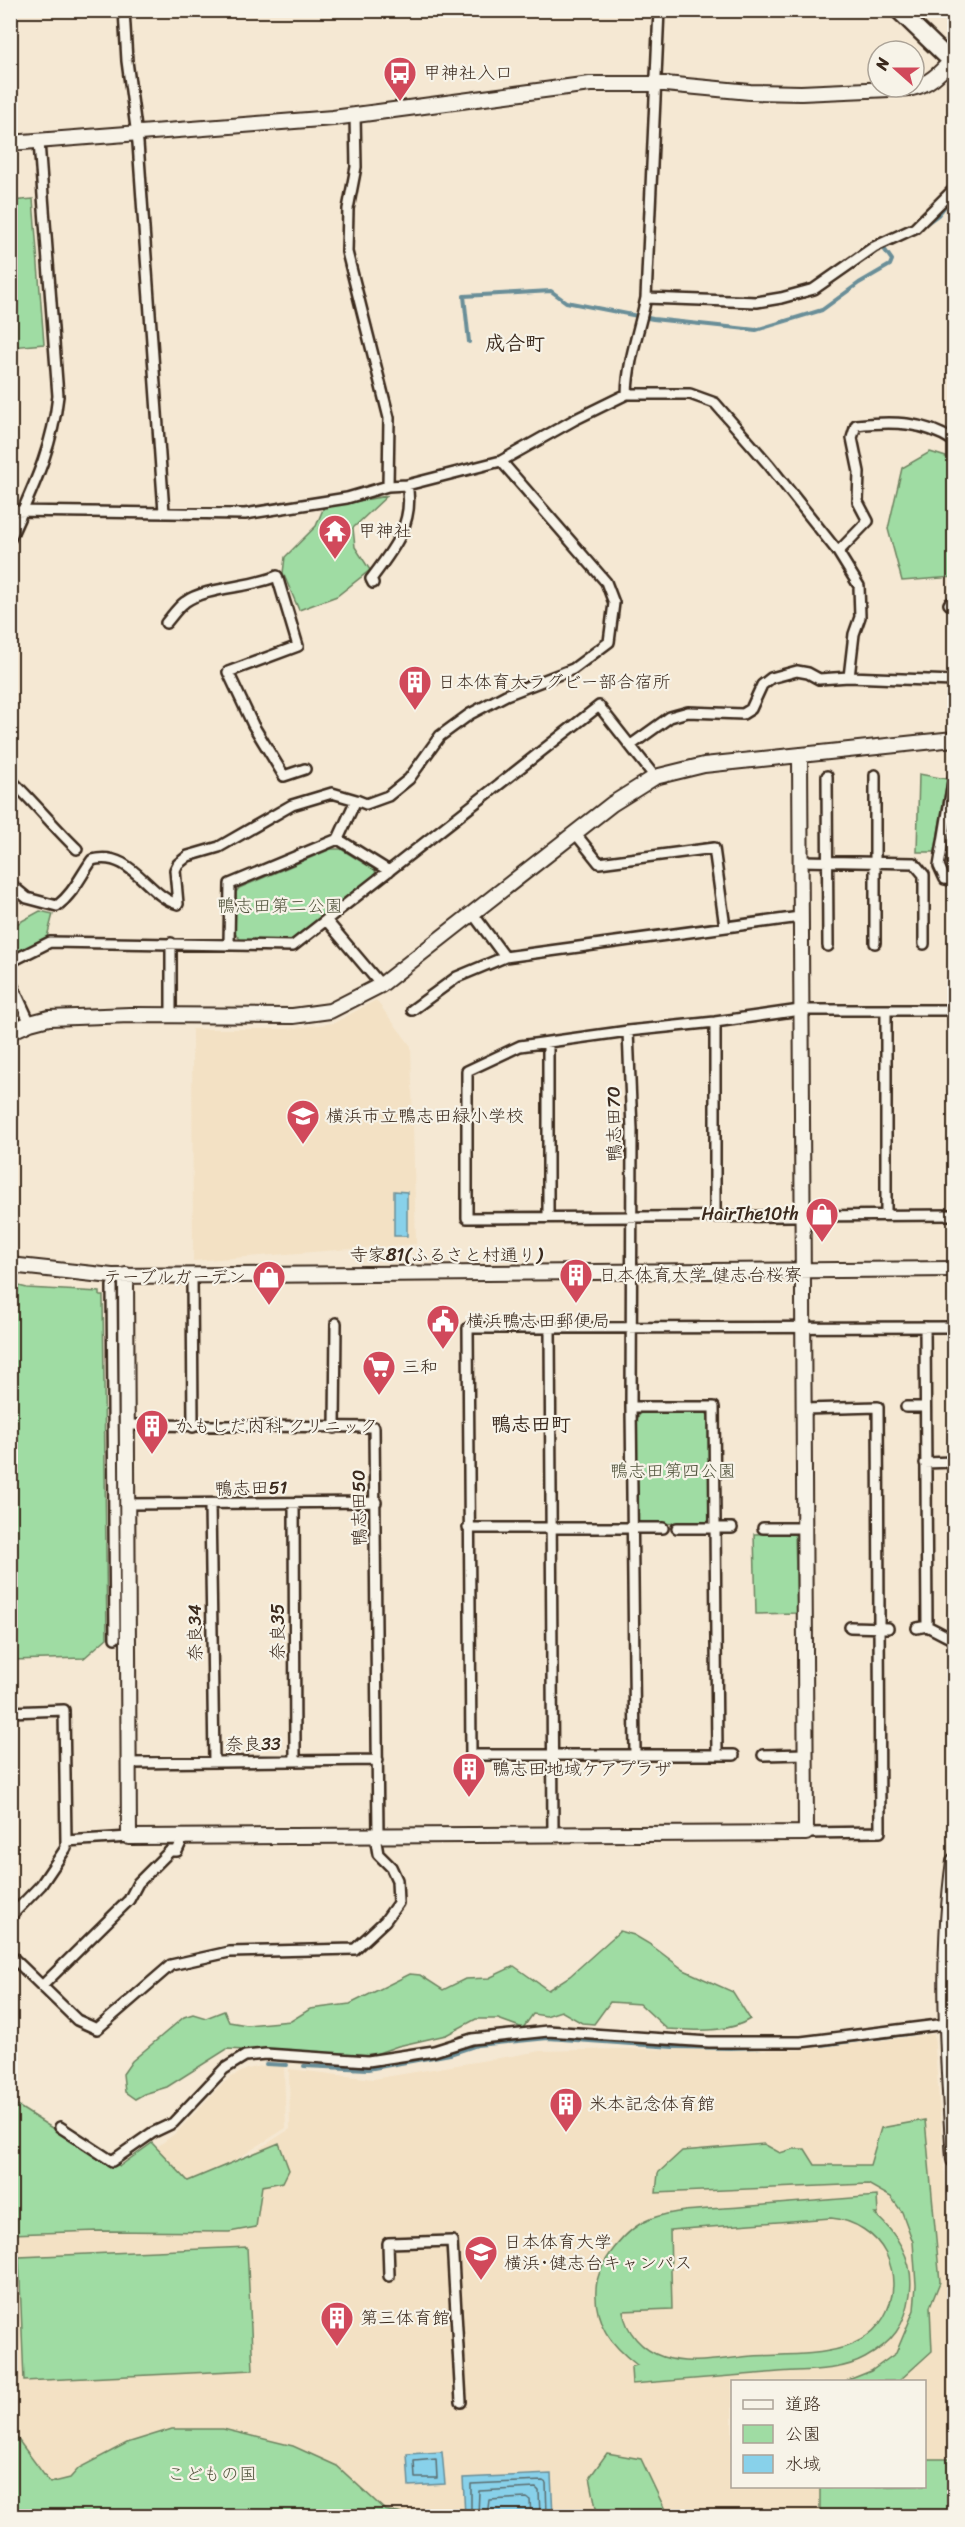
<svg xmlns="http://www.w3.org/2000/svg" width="965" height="2527" viewBox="0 0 965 2527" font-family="Sriracha,'Klee One',sans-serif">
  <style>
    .built { fill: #f3e1c4; fill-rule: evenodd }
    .green { fill: #9fdca3; stroke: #6d8360; stroke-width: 1.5; fill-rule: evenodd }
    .water { fill: #88d1ea; stroke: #698e98; stroke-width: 1.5 }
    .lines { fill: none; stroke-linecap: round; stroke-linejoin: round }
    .shore { stroke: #5a6d70; stroke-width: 1.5 }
    .stream { stroke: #698e98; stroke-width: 4 }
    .street-casing { stroke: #3b2a1e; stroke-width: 14 }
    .secondary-casing { stroke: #3b2a1e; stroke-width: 18 }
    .primary-casing { stroke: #3b2a1e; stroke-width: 20 }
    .street { stroke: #f7f3e8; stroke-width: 9 }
    .secondary { stroke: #f7f3e8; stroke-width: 14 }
    .primary { stroke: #f7f3e8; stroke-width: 15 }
    .labels { text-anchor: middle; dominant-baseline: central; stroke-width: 4.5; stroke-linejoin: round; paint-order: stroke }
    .poi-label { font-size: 18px; fill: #3b2a1e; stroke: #f7f3e8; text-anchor: start }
    .park-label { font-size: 18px; fill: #54563f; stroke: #f7f3e8 }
    .street-label { font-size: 18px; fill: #3b2a1e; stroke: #f7f3e8 }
    .neighbourhood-label { font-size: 20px; font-weight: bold; fill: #3b2a1e; stroke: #f7f3e8 }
  </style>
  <rect width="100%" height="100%" fill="#f5e8d3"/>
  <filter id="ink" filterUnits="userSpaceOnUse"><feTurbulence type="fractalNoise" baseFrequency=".0167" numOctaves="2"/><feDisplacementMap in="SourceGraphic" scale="12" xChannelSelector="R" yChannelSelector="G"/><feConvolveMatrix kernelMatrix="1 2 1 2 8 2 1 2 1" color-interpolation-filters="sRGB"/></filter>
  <g filter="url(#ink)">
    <path class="built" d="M 376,1000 L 411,1046 L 416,1244 L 193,1261 L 192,1029 L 287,1029 L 334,1023 Z
      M 934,2034 L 953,2289 L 952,2306 L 954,2322 L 954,2516 L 411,2516 L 385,2510 L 337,2466 L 11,2516 L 10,2110 L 116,2182 L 179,2200 L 290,2129 L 289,2069 L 373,2079 L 541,2051 L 622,2049 L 799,2050 ZM 732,2382 L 924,2382 L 924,2486 L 732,2486 Z
      M 266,2065 L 284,2066 L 286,2128 L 185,2192 L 157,2147 L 177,2132 L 220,2086 L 231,2077 L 247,2069 Z"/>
    <path class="green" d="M 33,199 L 44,344 L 11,347 L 11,201 Z
      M 930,452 L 949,458 L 954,467 L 954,577 L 902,581 L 888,529 L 902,468 Z
      M 387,496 L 353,528 L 355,547 L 370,570 L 337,596 L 299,610 L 283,573 L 285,557 L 316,526 L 324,507 Z
      M 919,774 L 947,779 L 935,852 L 917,852 Z
      M 331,849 L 341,849 L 375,870 L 376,875 L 292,941 L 240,939 L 235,934 L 236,892 L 239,888 Z
      M 40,911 L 53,914 L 47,937 L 11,956 L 11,927 Z
      M 11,1284 L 27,1288 L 100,1292 L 100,1296 L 103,1296 L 107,1638 L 84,1658 L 11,1660 Z
      M 704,1411 L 709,1416 L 710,1520 L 705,1523 L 641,1524 L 637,1520 L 636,1422 L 640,1413 Z
      M 795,1533 L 797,1613 L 756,1614 L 754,1534 Z
      M 620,1931 L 634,1935 L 651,1945 L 684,1970 L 733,1992 L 750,2019 C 727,2034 694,2030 667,2029 L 640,2004 L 610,2002 L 594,2024 L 582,2023 L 561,2011 L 546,2016 L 533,2014 L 523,2028 L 498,2019 L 476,2019 L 446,2035 L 398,2046 L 367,2057 L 227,2049 L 167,2087 L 144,2094 L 135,2099 L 125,2092 L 123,2074 L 132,2061 L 184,2017 L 193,2014 L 206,2018 L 224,2011 L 229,2022 L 247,2025 L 291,2021 L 310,2009 L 350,2004 L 410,1974 L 420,1975 L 443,1990 L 465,1979 L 489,1978 L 514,1966 L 548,1990 L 570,1976 Z
      M 10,2101 L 97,2157 L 120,2166 L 152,2143 L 188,2181 L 279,2143 L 289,2170 L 283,2182 L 262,2186 L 256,2227 L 229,2232 L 99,2231 L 11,2234 Z
      M 925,2120 L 940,2282 L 930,2307 L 932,2351 L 899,2381 L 846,2381 L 871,2371 L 896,2353 L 914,2310 L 916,2285 L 913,2242 L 902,2212 L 891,2197 L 868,2184 L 656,2193 L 658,2173 L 682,2151 L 764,2144 L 780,2153 L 793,2149 L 805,2149 L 815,2165 L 870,2165 L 881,2128 Z
      M 877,2196 L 878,2214 L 875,2214 C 898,2235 915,2261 910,2294 C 906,2325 892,2343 865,2358 C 840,2372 806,2370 779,2372 C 730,2376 681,2380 632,2384 L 631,2367 L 637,2365 C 611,2345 594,2324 596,2289 C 597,2264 626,2228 650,2219 C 678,2209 710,2209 740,2207 C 786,2203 832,2200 877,2196 ZM 831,2218 C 854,2220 876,2234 886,2254 C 893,2269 895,2287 890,2303 C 872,2361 802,2353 753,2356 C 725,2358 690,2366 663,2357 C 642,2350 626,2332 623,2311 L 672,2309 L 670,2230 Z
      M 247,2247 L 253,2370 L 24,2381 L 19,2257 Z
      M 172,2429 L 223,2429 L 293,2446 L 337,2466 L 385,2510 L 411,2516 L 11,2516 L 11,2430 L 50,2483 L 70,2478 L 79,2468 L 127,2443 Z
      M 607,2453 L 641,2459 L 668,2516 L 594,2516 L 597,2513 L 590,2477 Z
      M 925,2459 L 954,2459 L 954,2516 L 820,2516 L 820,2487 L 924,2486 Z"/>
    <path class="water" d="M 394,1191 L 407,1192 L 407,1236 L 394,1236 Z
      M 442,2452 L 445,2484 L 409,2486 L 407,2454 Z
      M 551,2474 L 553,2515 L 465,2516 L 463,2478 Z"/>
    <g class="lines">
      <path class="shore" d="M 436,2459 L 437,2478 L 415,2478 L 414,2461 Z
        M 471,2516 L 471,2484 L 543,2481 L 546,2483 L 547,2516
        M 478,2516 L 479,2491 L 536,2488 L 539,2491 L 540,2516
        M 487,2516 L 489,2500 L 527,2498 L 530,2500 L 531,2516"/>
      <path class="stream" d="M 919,229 L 938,215 L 954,195
        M 469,342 L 464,296 L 551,291 L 566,302 L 653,319 L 756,330 L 822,310 L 859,283 L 890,265 L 892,260 L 882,246
        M 266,2064 L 287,2065
        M 304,2066 L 368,2069 L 450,2054 L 477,2045 L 548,2038 L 673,2047 L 730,2048 L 821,2045 L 915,2033"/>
      <defs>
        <path id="street" d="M 124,10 L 127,61 L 138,143 L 164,512
          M 355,115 L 356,167 L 348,209 L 347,252 L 389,418 L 388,486
          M 646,298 L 757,302 L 781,298 L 814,289 L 874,247 L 915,228 L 954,189
          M 627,394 L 690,394 L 715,403 L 769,465 L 838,552 L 859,586 L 860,617 L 854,634 L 849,677 L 819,679 L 808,673 L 797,671 L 771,678 L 762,685 L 751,709 L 743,714 L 688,712 L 670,717 L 631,745
          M 10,511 L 245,514 L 347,498 L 388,486 L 407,485 L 501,461 L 574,420 L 627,394 C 628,360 639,331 646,298 L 659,10
          M 10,539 C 32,489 52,451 58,396 L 39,142
          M 838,552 L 868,521 L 858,502 L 859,472 L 852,438 L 856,425 C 892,421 923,421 954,441
          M 373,583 L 371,579 C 393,550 415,523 407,485
          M 949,604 L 954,601
          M 166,623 C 172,616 178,607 185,602 C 205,587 251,588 277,576 L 298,646 L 228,672 L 253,725 L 284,776 L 305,769
          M 849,677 L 954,681
          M 875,775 L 875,943
          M 827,776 L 828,946
          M 954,776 L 939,866 L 945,879 L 954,881
          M 10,779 C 34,802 53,826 77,849
          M 356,800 L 366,804 L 388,796 L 409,779 L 440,736 L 470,714 L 506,695 L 573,669 L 609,642 L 614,603 L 606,582 L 501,461
          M 575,833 L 599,863 L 714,848 L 725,927
          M 800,861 L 914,863 L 924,875 L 924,944
          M 10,884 L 27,898 L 57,906 C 73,894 80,877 92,860 C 131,849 148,897 178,904 L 175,870 L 178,864 L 188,856 L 219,847 L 292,805 L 332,793 L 356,800 L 338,839
          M 473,914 L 505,957
          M 326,920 L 381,985
          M 171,943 L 171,1016
          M 229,943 L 230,884 L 338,839 L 389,871
          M 10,962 L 50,942 L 293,946 L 599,706 L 655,777
          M 10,980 L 30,1023
          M 412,1010 L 457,977 L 505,957 L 800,917
          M 954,1010 L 800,1010 L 715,1022 L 628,1031 L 520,1046 L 467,1071 L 467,1218 L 954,1215
          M 628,1031 L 632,1130 L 631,1407 L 635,1753
          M 886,1215 L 886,1010
          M 548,1216 L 548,1044
          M 715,1216 L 715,1022
          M 192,1274 L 193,1427
          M 112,1286 L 115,1638
          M 925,1327 L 927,1626
          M 550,1328 L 553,1833
          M 631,1407 L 714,1407 L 717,1754
          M 906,1407 L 925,1407
          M 804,1409 L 878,1407 L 880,1832 L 806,1833
          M 126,1425 L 374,1427 L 378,1836
          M 335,1428 L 336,1323
          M 925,1463 L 954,1462
          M 127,1504 L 376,1502
          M 294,1504 L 295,1760
          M 210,1505 L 214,1761
          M 468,1528 L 663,1528
          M 677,1528 L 732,1528
          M 763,1528 L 803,1528
          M 850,1627 L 888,1628
          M 917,1628 L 927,1626 L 954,1640
          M 10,1712 L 64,1710 L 66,1841 L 66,1848 L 41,1885 L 10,1917
          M 734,1755 L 471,1755 L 468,1328 L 954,1327
          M 763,1755 L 806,1754
          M 129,1763 L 378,1760
          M 66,1841 L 129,1837
          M 10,1955 L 77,2020 L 97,2029 L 171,1965 L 229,1952 L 355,1949 L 385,1921 L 398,1903 L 397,1880 L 391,1867 L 378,1854 L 375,1836
          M 42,1986 L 129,1900 L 138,1883 L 170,1851 L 177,1851 L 183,1838
          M 60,2127 L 112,2161 L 152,2133 L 173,2123 L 224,2069 L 245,2056 L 266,2054 L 368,2061 L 434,2051 L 472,2039 L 548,2031 L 709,2042 L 801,2042 L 946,2024 L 954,2017
          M 389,2276 L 388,2243 L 452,2241 L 461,2402"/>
        <path id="secondary" d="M 10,143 L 333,118 L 590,84 L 665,84 L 750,92 L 801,93 L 912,88 C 928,85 940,73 951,61
          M 10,1032 L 30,1023 L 49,1018 L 130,1015 L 293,1016 L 330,1011 L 381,985 L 612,804 L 655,777 L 704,765 L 954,739
          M 10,1265 L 112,1276 L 954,1269
          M 126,1275 L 129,1837 L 806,1833 L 800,755
          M 954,1861 C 940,1960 948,2060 954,2160"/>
        <path id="primary" d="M 898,10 L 954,64"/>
      </defs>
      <use href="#street" class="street-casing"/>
      <use href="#secondary" class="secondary-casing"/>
      <use href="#primary" class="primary-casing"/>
      <use href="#street" class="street"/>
      <use href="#secondary" class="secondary"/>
      <use href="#primary" class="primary"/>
    </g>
  </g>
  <defs>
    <symbol id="bus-pin" viewBox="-11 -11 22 30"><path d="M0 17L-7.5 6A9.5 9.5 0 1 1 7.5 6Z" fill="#d1495b" stroke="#f7f3e8"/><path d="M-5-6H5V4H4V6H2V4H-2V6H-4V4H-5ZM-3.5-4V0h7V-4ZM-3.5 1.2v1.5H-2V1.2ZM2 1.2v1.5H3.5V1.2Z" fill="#fff"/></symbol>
    <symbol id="temple-pin" viewBox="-11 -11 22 30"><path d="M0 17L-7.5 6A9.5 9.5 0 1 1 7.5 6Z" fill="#d1495b" stroke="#f7f3e8"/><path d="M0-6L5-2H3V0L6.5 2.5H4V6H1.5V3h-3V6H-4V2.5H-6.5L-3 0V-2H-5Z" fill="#fff"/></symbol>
    <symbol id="building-pin" viewBox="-11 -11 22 30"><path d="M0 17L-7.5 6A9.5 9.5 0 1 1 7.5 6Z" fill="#d1495b" stroke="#f7f3e8"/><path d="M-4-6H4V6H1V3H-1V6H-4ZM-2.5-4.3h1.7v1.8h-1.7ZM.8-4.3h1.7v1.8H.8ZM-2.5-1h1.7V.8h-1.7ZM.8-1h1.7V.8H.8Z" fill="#fff"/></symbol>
    <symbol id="school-pin" viewBox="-11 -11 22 30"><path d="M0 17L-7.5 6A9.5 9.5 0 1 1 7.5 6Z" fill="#d1495b" stroke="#f7f3e8"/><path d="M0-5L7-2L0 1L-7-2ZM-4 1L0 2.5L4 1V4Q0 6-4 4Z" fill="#fff"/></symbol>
    <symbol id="shop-pin" viewBox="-11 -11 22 30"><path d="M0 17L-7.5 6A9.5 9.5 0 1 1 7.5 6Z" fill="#d1495b" stroke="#f7f3e8"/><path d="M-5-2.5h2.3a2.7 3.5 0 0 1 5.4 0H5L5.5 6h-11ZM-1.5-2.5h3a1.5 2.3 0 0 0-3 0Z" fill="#fff"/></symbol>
    <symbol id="civic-pin" viewBox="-11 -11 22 30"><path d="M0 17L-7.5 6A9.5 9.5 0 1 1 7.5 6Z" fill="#d1495b" stroke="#f7f3e8"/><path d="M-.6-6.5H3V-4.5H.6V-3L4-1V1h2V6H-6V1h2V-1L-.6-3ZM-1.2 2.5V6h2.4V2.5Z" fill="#fff"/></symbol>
    <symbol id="supermarket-pin" viewBox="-11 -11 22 30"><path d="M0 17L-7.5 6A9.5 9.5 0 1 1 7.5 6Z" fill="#d1495b" stroke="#f7f3e8"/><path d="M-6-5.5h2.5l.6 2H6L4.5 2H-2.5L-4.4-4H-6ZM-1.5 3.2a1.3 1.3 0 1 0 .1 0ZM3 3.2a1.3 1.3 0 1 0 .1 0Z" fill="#fff"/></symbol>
    <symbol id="university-pin" viewBox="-11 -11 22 30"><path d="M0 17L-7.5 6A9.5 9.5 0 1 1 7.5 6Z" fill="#d1495b" stroke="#f7f3e8"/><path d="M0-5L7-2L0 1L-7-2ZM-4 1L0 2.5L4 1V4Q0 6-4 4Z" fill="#fff"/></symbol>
  </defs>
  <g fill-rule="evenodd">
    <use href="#bus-pin" x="381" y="54" width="38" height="52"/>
    <use href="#temple-pin" x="316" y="512" width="38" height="52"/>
    <use href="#building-pin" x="396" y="663" width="38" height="52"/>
    <use href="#school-pin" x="284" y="1097" width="38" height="52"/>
    <use href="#shop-pin" x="803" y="1195" width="38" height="52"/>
    <use href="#building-pin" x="557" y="1256" width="38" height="52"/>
    <use href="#shop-pin" x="250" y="1258" width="38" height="52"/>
    <use href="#civic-pin" x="424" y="1302" width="38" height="52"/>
    <use href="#supermarket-pin" x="360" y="1348" width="38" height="52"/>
    <use href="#building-pin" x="133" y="1407" width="38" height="52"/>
    <use href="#building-pin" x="450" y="1750" width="38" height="52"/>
    <use href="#building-pin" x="547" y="2085" width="38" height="52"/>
    <use href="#university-pin" x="462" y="2233" width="38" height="52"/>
    <use href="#building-pin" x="318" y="2299" width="38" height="52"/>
  </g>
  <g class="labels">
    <g class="poi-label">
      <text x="423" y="73">甲神社入口</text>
      <text x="358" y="531">甲神社</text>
      <text x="438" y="682">日本体育大ラグビー部合宿所</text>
      <text x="326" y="1116">横浜市立鴨志田緑小学校</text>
      <text x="799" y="1214" text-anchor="end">HairThe10th</text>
      <text x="599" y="1275">日本体育大学 健志台桜寮</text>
      <text x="246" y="1277" text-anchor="end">テーブルガーデン</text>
      <text x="466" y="1321">横浜鴨志田郵便局</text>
      <text x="402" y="1367">三和</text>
      <text x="175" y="1426">かもしだ内科 クリニック</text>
      <text x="492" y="1769">鴨志田地域ケアプラザ</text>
      <text x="589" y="2104">米本記念体育館</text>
      <text x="504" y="2242">日本体育大学<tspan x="504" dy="21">横浜･健志台キャンパス</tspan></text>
      <text x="360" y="2318">第三体育館</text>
    </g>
    <g class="park-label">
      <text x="280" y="906">鴨志田第二公園</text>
      <text x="673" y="1471">鴨志田第四公園</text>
      <text x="212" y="2474">こどもの国</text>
    </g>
    <g class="street-label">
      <text transform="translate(614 1124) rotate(-91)">鴨志田70</text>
      <text x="446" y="1255">寺家81(ふるさと村通り)</text>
      <text transform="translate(251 1488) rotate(-1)">鴨志田51</text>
      <text transform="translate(359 1508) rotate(-91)">鴨志田50</text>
      <text transform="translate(278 1632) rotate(-90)">奈良35</text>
      <text transform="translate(195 1633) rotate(-91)">奈良34</text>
      <text transform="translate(253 1744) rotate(-1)">奈良33</text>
    </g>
    <g class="neighbourhood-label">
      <text x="515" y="343">成合町</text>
      <text x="531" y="1424">鴨志田町</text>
    </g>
  </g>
  <rect width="965" height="2527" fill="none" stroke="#f7f3e8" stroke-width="36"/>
  <rect x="18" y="18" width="929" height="2491" fill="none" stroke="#3b2a1e" stroke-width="2" filter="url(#ink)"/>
  <rect x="731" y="2380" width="195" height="108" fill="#f7f3e8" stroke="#aca397" stroke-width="1.5"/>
  <rect x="743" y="2400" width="30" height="9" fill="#f7f3e8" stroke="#aca397" stroke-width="1.5"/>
  <text x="785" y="2410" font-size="18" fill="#3b2a1e">道路</text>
  <rect x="743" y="2425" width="30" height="18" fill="#9fdca3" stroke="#aca397" stroke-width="1.5"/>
  <text x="785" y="2440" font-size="18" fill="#3b2a1e">公園</text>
  <rect x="743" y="2455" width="30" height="18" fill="#88d1ea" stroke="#aca397" stroke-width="1.5"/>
  <text x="785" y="2470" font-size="18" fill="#3b2a1e">水域</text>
  <g transform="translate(896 69) rotate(291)"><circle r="28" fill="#f7f3e8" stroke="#aca397" stroke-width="1.5"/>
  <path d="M0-4.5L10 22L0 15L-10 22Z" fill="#d1495b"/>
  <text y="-9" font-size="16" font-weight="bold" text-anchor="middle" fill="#3b2a1e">N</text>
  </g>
</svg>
